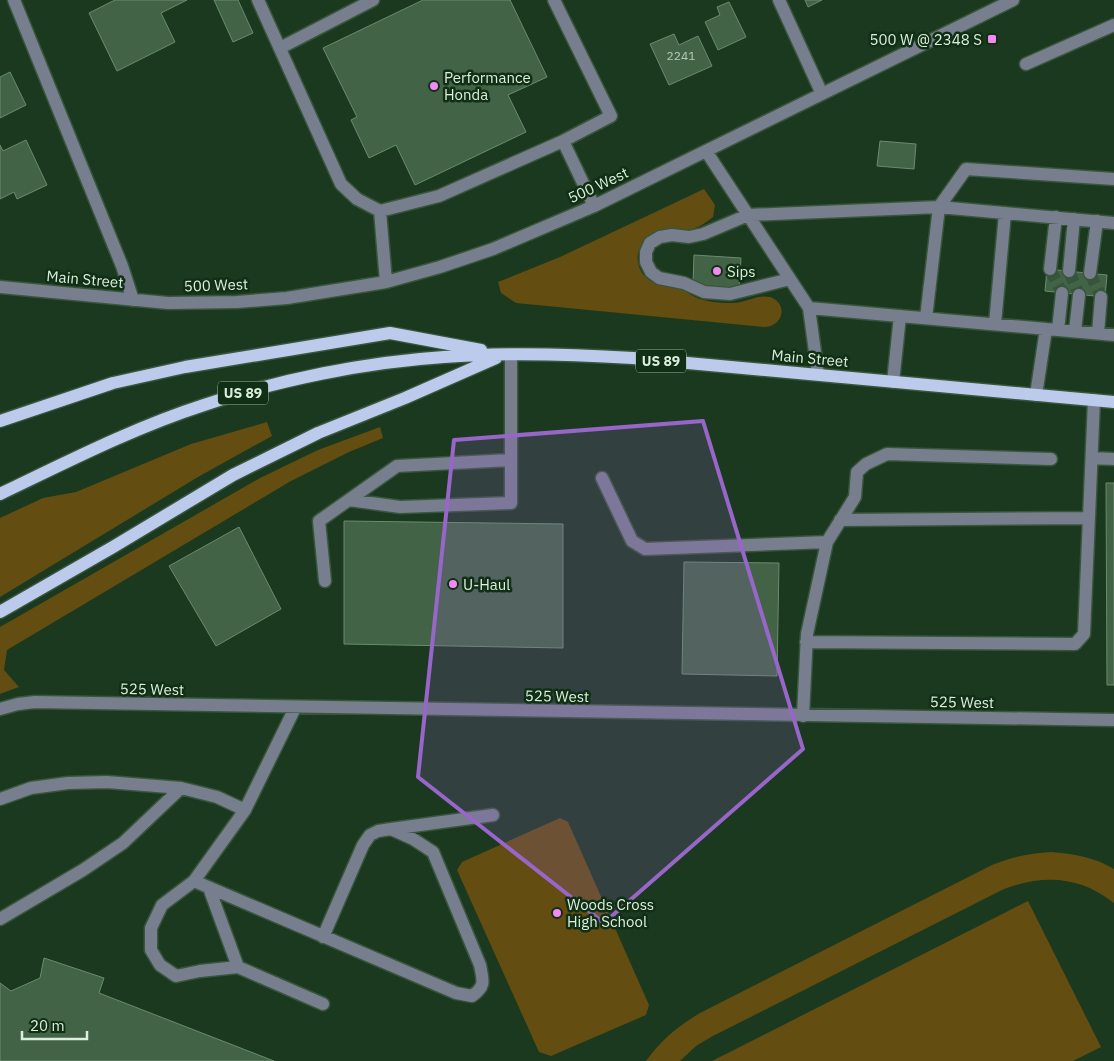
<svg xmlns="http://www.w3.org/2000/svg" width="1114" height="1061" viewBox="0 0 1114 1061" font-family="'IBM Plex Sans',sans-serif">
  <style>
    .green { fill: #634d10 }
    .building { fill: #436347; stroke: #6a8c6e }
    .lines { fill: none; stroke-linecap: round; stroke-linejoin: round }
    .minor-tunnel { stroke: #37543c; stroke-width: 12; stroke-dasharray: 12 6; stroke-linecap: butt }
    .minor-casing { stroke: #39563d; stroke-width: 15 }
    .major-casing { stroke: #39563d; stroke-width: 15 }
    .minor { stroke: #777e8e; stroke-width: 12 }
    .major { stroke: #bccaec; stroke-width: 12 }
    .marked { fill: #9866c8; fill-opacity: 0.2; stroke: #9866c8; stroke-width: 4; stroke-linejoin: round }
    .poi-dot { fill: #f38af2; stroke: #102f15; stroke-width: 2 }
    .labels { text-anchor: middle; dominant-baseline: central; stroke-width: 5; stroke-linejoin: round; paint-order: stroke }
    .number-label { font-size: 12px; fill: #b6cbb8 }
    .shield { fill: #102f15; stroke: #9fb5a1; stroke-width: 1 }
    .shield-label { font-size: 14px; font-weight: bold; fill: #dceedd }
    .poi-label { font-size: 15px; fill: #dceedd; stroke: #102f15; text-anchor: start }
    .street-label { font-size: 15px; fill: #dceedd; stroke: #102f15 }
  </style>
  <rect width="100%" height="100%" fill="#1a391f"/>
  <path class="green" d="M 704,189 L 715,205 L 713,217 C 706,223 695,230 686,230 C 681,231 676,229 671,229 C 654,229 642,237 638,254 C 637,259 638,264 640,269 C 648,286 663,283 679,288 C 685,290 690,295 695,297 C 705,302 721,303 733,303 C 745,303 757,294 770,297 C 788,303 784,326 765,327 L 516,303 L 501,293 L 498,282 L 560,257 Z
    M 267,422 L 272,436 L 198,477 L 0,597 L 0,518 L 43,498 L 76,492 L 191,444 Z
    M 380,427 L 383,438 L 349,452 L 291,481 L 7,650 L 4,670 L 19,687 L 0,694 L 0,627 L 260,478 L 318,450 Z
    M 560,818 L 568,822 L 649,1005 L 646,1015 L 551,1056 L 539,1052 L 457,870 L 462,862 Z
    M 1051,852 C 1073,854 1095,857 1114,869 L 1114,903 C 1080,876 1044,874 1004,889 L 711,1037 L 696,1046 L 680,1061 L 646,1061 C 661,1040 678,1026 700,1013 L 992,865 C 1012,857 1030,853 1051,852 Z
    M 1028,901 L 1101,1047 L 1073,1061 L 712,1061 Z"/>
  <path class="building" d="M 115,0 L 187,0 L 161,13 L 175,42 L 117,71 L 89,13 Z
    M 214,0 L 238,0 L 253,33 L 233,42 Z
    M 423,0 L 510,0 L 547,77 L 508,95 L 526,132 L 415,185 L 396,145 L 369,158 L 351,120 L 357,117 L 323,48 Z
    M 805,0 L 822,0 L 808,7 Z
    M 729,2 L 746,37 L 718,50 L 705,22 L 720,15 L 717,7 Z
    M 674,34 L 679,45 L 698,36 L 712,66 L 669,85 L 650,44 Z
    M 10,72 L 26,105 L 0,118 L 0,77 Z
    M 26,140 L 47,185 L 17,199 L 14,192 L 0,199 L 0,145 L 3,151 Z
    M 880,141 L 916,144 L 914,169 L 877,166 Z
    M 694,255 L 741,258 L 739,288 L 693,284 Z
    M 1047,269 L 1107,275 L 1105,297 L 1045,291 Z
    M 1106,483 L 1114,483 L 1114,685 L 1107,685 Z
    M 344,521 L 563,524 L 563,648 L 344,644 Z
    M 239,527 L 281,609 L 216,646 L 169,566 Z
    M 684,562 L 779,563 L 777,676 L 682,674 Z
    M 44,958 L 104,978 L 99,993 L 274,1061 L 0,1061 L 0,983 L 11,991 L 40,978 Z"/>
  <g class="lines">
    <path class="minor-tunnel" d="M 1050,269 L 1062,293
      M 1069,271 L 1079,295
      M 1090,273 L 1101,297"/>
    <defs>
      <path id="minor" d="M 14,0 L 122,266 L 133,300
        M 258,0 L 341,184 L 357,199 L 380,211 L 439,196 L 563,141 L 611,116 L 554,0
        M 779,0 L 822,94
        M 280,48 L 373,0
        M 1026,64 L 1114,25
        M 563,141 L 594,206
        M 706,151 L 809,308 L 818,374
        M 380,211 L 386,282
        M 1050,269 L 1056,217
        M 1069,271 L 1074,219
        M 1090,273 L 1097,221
        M 790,279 L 730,294 L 704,292 L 684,283 L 659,278 L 651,272 L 646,262 L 646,252 L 650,243 L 660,237 L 672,235 L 689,237 L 703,234 L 748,215 L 939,207 L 966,169 L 1114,179
        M 0,287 L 168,303 L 237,302 L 287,298 L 386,282 L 440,267 L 493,249 L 594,206 L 1013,0
        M 809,308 L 1114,335
        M 926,318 L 939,207 L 1114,223
        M 995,324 L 1005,213
        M 1058,330 L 1062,293
        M 1075,331 L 1079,295
        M 1098,333 L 1101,297
        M 893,382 L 900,316
        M 1036,395 L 1046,329
        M 1092,458 L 1114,459
        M 602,478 L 632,541 L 645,549 L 827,542
        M 349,500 L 400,507 L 511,503 L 511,355
        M 840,520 L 1089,518
        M 325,581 L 319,521 L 397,466 L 511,460
        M 806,642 L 1075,644 L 1084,634 L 1094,400
        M 295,708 L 245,810 L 194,881 L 162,905 L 151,928 L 151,950 L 160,965 L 176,976 L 200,971 L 238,967 L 323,1004
        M 0,709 L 18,704 L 35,702 L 1114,720
        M 803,716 L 807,634 L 827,542 L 855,497 L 857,472 L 866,464 L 887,454 L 1051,459
        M 0,799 L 31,788 L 68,783 L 107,782 L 181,788
        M 391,829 L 493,815
        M 194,881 L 456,993 L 472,996 C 486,986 483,981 480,965 L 433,852 L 413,839 L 391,829 L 378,831 L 370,835 L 363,845 L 323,937
        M 209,888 L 238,967
        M 0,919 L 83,870 L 123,843 L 181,788 L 217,797 L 245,810"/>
      <path id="major" d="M 0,421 L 113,383 L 185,367 L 390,333 L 481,350
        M 0,494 C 67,462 133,428 204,405 C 277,380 367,362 444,357 C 507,352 571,354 633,358 L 1114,402
        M 0,612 L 113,547 L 233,475 L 318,433 L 405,398 L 496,358"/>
    </defs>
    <use href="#minor" class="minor-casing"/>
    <use href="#major" class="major-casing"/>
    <use href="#minor" class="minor"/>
    <use href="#major" class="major"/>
  </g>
  <path class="marked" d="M 703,421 L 803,749 L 604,923 L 418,777 L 454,440 Z"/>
  <g class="poi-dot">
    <rect x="987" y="34" width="10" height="10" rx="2.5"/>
    <circle cx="434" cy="86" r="5"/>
    <circle cx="717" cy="271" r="5"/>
    <circle cx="453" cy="584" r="5"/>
    <circle cx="557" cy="913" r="5"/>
  </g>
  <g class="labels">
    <g class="number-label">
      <text x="681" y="55">2241</text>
    </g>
    <g class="shield">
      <rect x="636" y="349.5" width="50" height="23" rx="4"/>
      <rect x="218" y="381.5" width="50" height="23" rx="4"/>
    </g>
    <g class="shield-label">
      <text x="661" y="361">US 89</text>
      <text x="243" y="393">US 89</text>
    </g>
    <g class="poi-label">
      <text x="982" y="39" text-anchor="end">500 W @ 2348 S</text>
      <text x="444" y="77">Performance<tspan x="444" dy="17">Honda</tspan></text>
      <text x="727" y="271">Sips</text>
      <text x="463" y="584">U-Haul</text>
      <text x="567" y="904">Woods Cross<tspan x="567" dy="17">High School</tspan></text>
    </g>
    <g class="street-label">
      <text transform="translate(598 185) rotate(-25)">500 West</text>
      <text transform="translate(85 279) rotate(5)">Main Street</text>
      <text transform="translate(216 285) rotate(-2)">500 West</text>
      <text transform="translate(810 358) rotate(5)">Main Street</text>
      <text transform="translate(152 689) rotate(1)">525 West</text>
      <text transform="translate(557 696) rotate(1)">525 West</text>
      <text transform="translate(962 702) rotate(1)">525 West</text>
    </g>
  </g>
  <path d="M22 1031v8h65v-8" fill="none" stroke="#dceedd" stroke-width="2.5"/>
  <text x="30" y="1031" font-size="15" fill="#dceedd" stroke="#102f15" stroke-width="4" paint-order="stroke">20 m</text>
</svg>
